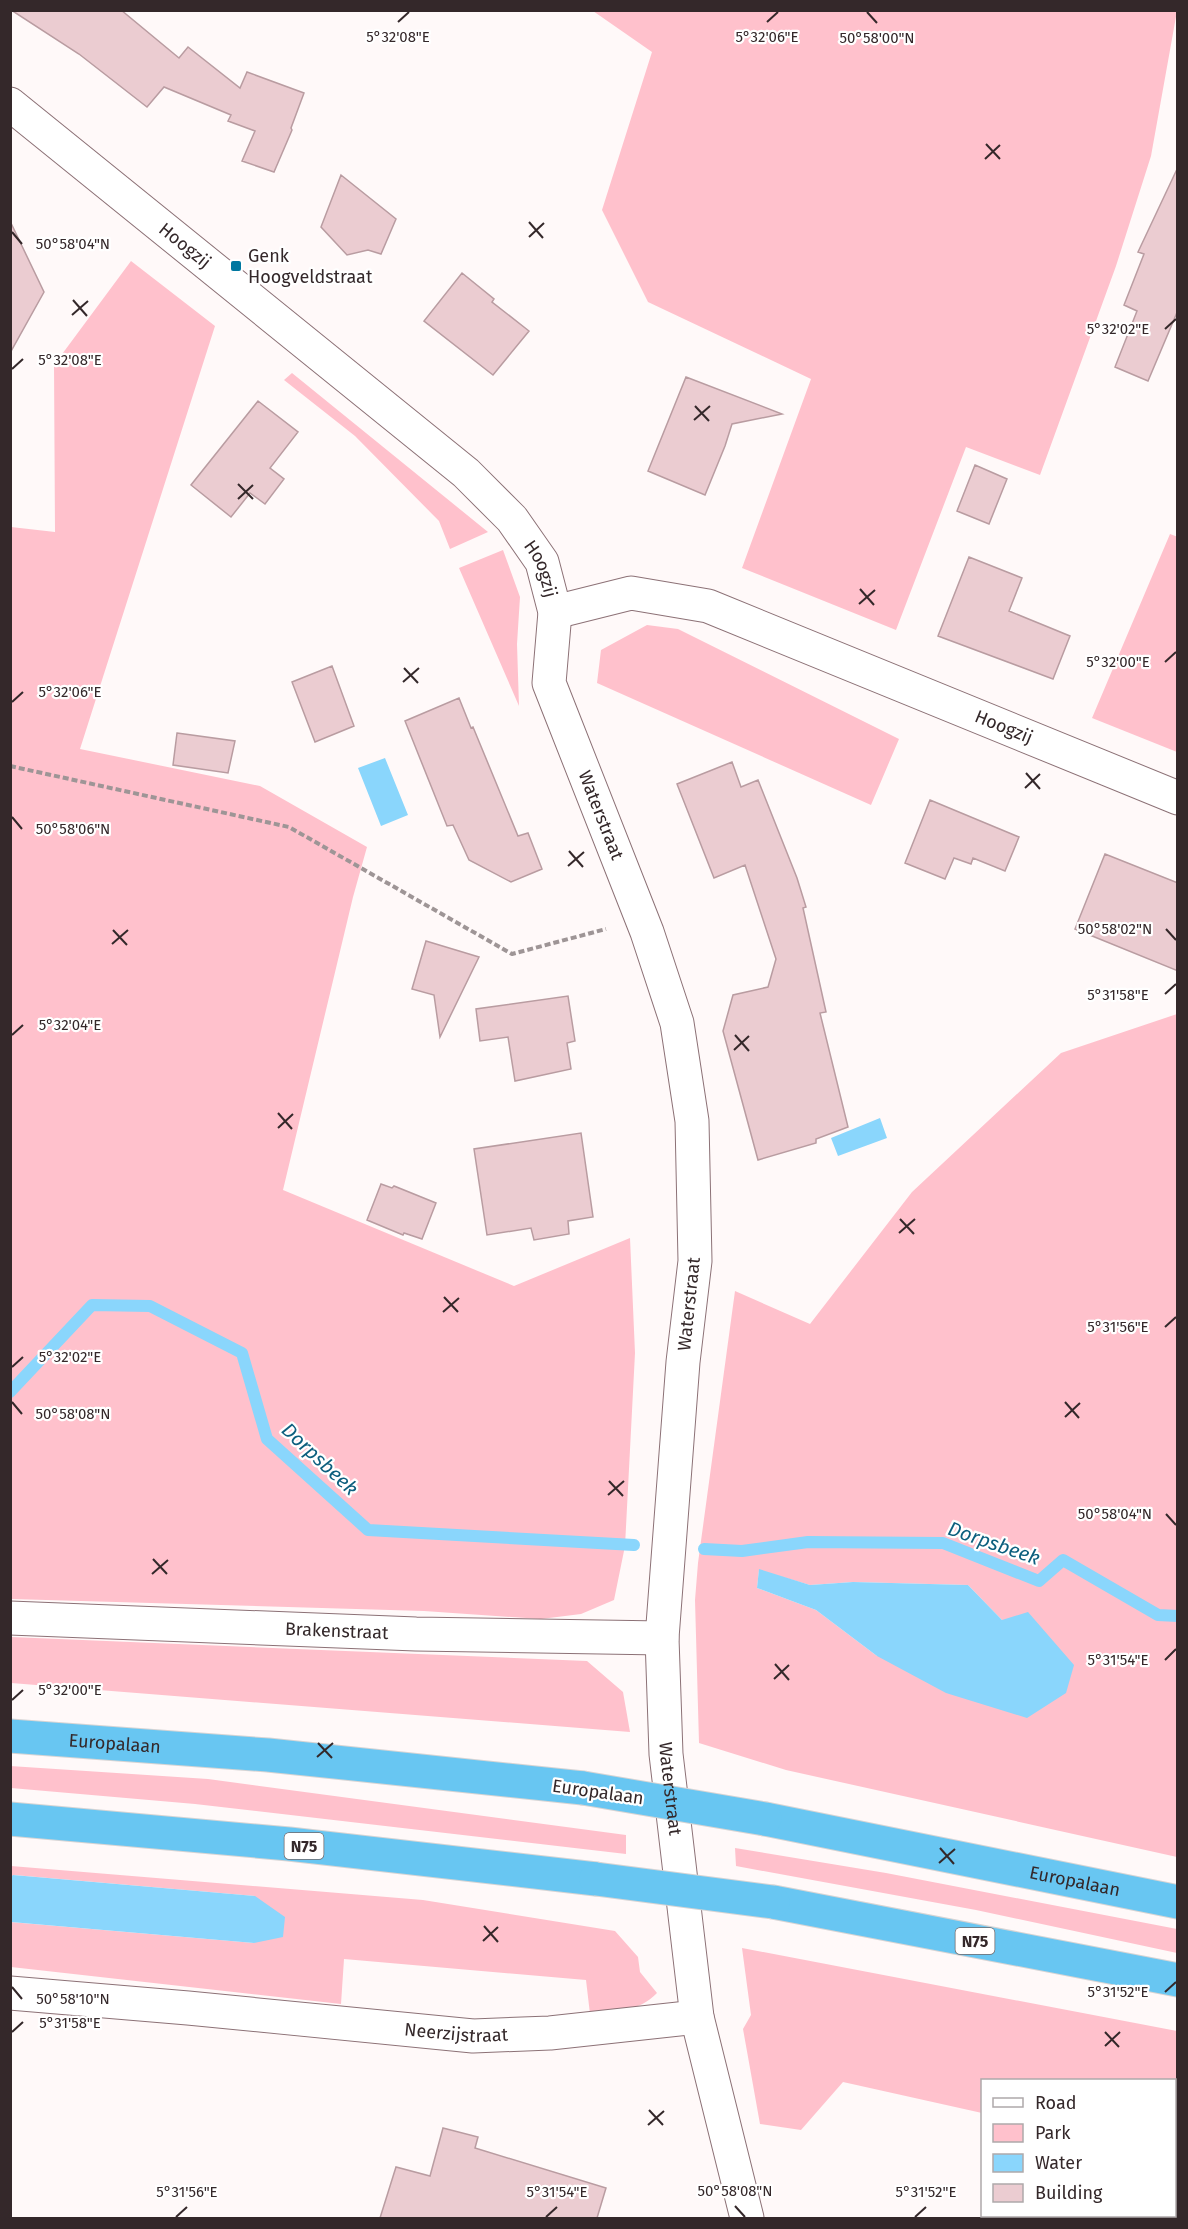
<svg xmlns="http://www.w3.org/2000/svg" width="1188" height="2229" viewBox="0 0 1188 2229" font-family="'Fira Sans',sans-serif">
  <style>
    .green { fill: #ffc1cc; fill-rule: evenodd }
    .water { fill: #8ad6fc }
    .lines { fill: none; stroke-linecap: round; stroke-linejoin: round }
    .stream { stroke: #8ad6fc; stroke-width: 12 }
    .building { fill: #ebccd1; stroke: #b99ca1; stroke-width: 1.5 }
    .minor-casing { stroke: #8c7176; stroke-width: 35 }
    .highway-casing { stroke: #d6d4d4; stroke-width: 35 }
    .path { stroke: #9e9596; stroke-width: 4; stroke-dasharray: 6 3; stroke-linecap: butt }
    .minor { stroke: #fff; stroke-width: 33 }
    .highway { stroke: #68c6f2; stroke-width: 33 }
    .highway-bridge-casing { stroke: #d6d4d4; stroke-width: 35; stroke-linecap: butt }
    .highway-bridge { stroke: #68c6f2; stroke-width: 33 }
    .ticks { fill: none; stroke: #34282a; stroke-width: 2 }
    .poi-dot { fill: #0077a0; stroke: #fff; stroke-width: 2 }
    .labels { text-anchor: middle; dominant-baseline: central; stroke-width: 4.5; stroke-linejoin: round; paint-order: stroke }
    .shield { fill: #fff; stroke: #71686a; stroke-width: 1.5 }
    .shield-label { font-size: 16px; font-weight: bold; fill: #34282a }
    .street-label { font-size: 18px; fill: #34282a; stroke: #fff }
    .poi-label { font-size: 18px; fill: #34282a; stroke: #fff; text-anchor: start }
    .water-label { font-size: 20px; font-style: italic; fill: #0d5f7e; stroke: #fff }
    .ticks-label { font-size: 15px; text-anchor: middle; fill: #34282a; stroke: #fff; stroke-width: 4.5; stroke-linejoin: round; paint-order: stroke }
  </style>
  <rect width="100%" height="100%" fill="#fff9f9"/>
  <path class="green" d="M 593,11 L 1177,11 L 1151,156 L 1116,266 L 1040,475 L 966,447 L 896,630 L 742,568 L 811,379 L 648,302 L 602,210 L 652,52 Z
    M 131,261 L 215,326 L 80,749 L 260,786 L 367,847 L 353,897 L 283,1190 L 514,1286 L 630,1238 L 635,1353 L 625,1546 L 614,1600 L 581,1614 L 541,1619 L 424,1611 L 11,1599 L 11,527 L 55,532 L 54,365 Z
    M 292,373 L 488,532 L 450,549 L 439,521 L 355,436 L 284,380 Z
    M 1170,534 L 1178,537 L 1177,752 L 1092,718 Z
    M 503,550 L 520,597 L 517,644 L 519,706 L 459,568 Z
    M 647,625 L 678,629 L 899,739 L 871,805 L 597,683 L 601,650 Z
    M 1177,1014 L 1177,1857 L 786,1770 L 699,1743 L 695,1600 L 698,1563 L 735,1291 L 810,1324 L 912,1192 L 1061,1053 ZM 759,1570 L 810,1585 L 853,1582 L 968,1585 L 1002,1620 L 877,1656 L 816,1610 L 757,1588 Z
    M 11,1637 L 587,1661 L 623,1692 L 630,1732 L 11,1683 Z
    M 10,1766 L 208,1779 L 626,1835 L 626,1854 L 195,1804 L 11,1788 Z
    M 735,1848 L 886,1873 L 1177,1929 L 1177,1953 L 976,1910 L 736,1866 Z
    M 11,1866 L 423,1900 L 615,1931 L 638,1957 L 640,1972 L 657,1993 C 639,2012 615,2011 590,2014 L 586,1980 L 344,1959 L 341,2004 L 11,1967 L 10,1922 L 254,1943 L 255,1896 L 14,1875 L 11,1877 Z
    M 742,1948 L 1177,2031 L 1177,2136 L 1175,2135 L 1174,2080 L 982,2080 L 982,2113 L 843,2082 L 801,2130 L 760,2124 L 743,2029 L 751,2015 Z"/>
  <path class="water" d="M 385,758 L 408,815 L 381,826 L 358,768 Z
    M 880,1118 L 887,1138 L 838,1156 L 831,1138 Z
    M 759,1569 L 810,1585 L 853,1582 L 968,1585 L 1002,1620 L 1028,1612 L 1074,1665 L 1066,1693 L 1027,1718 L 946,1693 L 877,1656 L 816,1610 L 757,1588 Z
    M 13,1875 L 255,1896 L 285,1917 L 283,1937 L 254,1943 L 11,1922 L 11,1877 Z"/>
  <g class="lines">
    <path class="stream" d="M 10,1392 L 92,1305 L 150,1306 L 242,1353 L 267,1439 L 368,1530 L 634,1545
      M 704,1549 L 742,1551 L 808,1542 L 943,1543 L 1039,1581 L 1063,1560 L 1158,1615 L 1178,1616"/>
  </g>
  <path class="building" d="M 11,10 L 121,10 L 179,58 L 188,47 L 240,88 L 247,72 L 304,93 L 291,128 L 292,130 L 274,172 L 242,161 L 255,131 L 228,121 L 231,115 L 164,87 L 147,107 L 79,54 Z
    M 1178,167 L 1178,310 L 1148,381 L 1115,367 L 1137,311 L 1124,305 L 1144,254 L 1138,252 Z
    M 341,175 L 396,219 L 381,254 L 368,250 L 347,255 L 321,227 Z
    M 10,221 L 44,292 L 10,353 Z
    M 462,273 L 494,299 L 492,302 L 529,331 L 493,375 L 424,321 Z
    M 686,377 L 782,414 L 732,424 L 725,446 L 705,495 L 648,471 Z
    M 258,401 L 298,432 L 270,468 L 284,479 L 265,504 L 250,493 L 231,517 L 191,485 Z
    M 975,465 L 1007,479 L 989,524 L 957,511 Z
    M 969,557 L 1022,578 L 1009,611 L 1070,636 L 1053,679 L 938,636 Z
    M 332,666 L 354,726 L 315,742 L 292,682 Z
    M 459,698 L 471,728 L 473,727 L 518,836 L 528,833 L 542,869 L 511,882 L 469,860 L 453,825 L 447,826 L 405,721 Z
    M 177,733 L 235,741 L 228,773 L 173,765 Z
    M 732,762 L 741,787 L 758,780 L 797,878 L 806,907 L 803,908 L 826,1012 L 820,1013 L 848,1127 L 816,1139 L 816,1143 L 758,1160 L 723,1031 L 733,995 L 768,987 L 776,959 L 745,865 L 714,878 L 677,784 Z
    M 930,800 L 1019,837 L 1005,871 L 973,858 L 971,864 L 954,858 L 945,879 L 905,863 Z
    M 1105,854 L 1178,883 L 1178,971 L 1075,929 Z
    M 426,941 L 479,957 L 440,1037 L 434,995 L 412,989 Z
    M 568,996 L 575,1041 L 567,1043 L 571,1069 L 515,1081 L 508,1037 L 480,1041 L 476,1009 Z
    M 581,1133 L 593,1217 L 568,1221 L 569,1234 L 534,1240 L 531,1228 L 487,1235 L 474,1149 Z
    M 381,1184 L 392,1188 L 394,1186 L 436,1203 L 422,1239 L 404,1233 L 403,1235 L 367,1220 Z
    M 443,2128 L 478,2137 L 475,2148 L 606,2188 L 597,2218 L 380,2218 L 396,2167 L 430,2176 Z"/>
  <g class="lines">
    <defs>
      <g id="minor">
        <path id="s1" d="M 10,104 L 466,473 L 512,519 L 542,562 L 555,612 L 549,683 L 647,932 L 677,1023 L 692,1121 L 695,1261 L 683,1362 L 662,1638 L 666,1754 L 697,2017 L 747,2218"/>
        <path id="s2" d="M 555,612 L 631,593 L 708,606 L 1178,798"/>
        <path id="s3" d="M 10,1618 L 416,1634 L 662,1638"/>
        <path id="s4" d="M 10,1993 L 188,2008 L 473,2036 L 550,2033 L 697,2017"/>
      </g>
      <g id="highway">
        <path id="s5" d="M 10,1736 L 268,1755 L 583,1788"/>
        <path d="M 10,1819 L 289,1844 L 596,1879"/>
        <path id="s6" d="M 765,1819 L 1178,1902"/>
        <path d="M 773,1902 L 1178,1980"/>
      </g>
    </defs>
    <use href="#minor" class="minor-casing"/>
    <use href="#highway" class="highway-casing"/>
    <path class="path" d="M 10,766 L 289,827 L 512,954 L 606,929"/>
    <use href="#minor" class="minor"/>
    <use href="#highway" class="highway"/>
    <defs>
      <path id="highway-bridge" d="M 583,1788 L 765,1819
        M 596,1879 L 773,1902"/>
    </defs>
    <use href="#highway-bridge" class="highway-bridge-casing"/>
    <use href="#highway-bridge" class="highway-bridge"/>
  </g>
  <path class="ticks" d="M 867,12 L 877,23M 398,22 L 409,12M 767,22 L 778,12M 986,144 L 1000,159M 985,159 L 1000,145M 529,222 L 543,238M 12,232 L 22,244M 529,237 L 544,223M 73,300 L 87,316M 72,315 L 88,301M 1165,329 L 1176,319M 12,369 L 23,359M 695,406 L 709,421M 694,420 L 710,406M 238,484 L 253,499M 238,499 L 253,485M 860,589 L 874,605M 859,604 L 875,590M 1165,662 L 1176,652M 404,668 L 418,683M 403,682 L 419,668M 12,702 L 23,692M 1026,773 L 1040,789M 1025,788 L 1040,774M 12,817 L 22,829M 569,851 L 583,867M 568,866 L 584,852M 1166,929 L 1176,940M 113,930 L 127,945M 112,944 L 128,930M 1165,994 L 1176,984M 12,1035 L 23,1025M 735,1035 L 749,1051M 734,1050 L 749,1036M 278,1113 L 292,1129M 278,1128 L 293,1114M 900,1219 L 914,1234M 899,1233 L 915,1219M 444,1297 L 458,1312M 443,1312 L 459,1298M 1165,1327 L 1176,1317M 12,1367 L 23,1357M 12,1402 L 22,1414M 1065,1402 L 1079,1418M 1065,1417 L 1080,1403M 609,1481 L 623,1496M 608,1495 L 624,1481M 1166,1514 L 1176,1525M 153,1559 L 167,1574M 152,1574 L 168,1560M 1165,1660 L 1176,1649M 775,1664 L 789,1680M 774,1679 L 789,1665M 12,1700 L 23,1690M 318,1743 L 332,1758M 317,1757 L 333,1743M 940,1848 L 954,1864M 939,1863 L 955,1849M 484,1926 L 498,1942M 483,1941 L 498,1927M 12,1987 L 22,1999M 1165,1992 L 1176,1982M 12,2032 L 23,2022M 1105,2032 L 1119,2047M 1105,2046 L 1120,2032M 649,2110 L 663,2125M 648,2125 L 664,2111M 735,2206 L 745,2217M 176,2217 L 187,2207M 546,2217 L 557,2207M 915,2217 L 926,2207"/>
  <rect class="poi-dot" x="230" y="260" width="12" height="12" rx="3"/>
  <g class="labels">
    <g class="shield">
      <rect x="284.5" y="1833" width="39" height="26" rx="4.5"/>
      <rect x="955.5" y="1928" width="39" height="26" rx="4.5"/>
    </g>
    <g class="shield-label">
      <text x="304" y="1846">N75</text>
      <text x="975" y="1941">N75</text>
    </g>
    <g class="street-label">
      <text stroke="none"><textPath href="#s1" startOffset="225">Hoogzij</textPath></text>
      <text stroke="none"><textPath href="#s1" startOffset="710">Hoogzij</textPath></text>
      <text stroke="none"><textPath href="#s2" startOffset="476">Hoogzij</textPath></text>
      <text stroke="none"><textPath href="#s1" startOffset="969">Waterstraat</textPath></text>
      <text transform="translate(689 1304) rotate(-84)">Waterstraat</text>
      <text stroke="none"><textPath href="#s3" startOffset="327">Brakenstraat</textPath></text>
      <text stroke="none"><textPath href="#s5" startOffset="105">Europalaan</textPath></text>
      <text stroke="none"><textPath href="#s1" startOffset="1959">Waterstraat</textPath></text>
      <text transform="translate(598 1792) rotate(8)">Europalaan</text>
      <text stroke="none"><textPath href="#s6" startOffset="316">Europalaan</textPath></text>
      <text stroke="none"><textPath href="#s4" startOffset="448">Neerzijstraat</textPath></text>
    </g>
    <g class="poi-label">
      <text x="248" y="256">Genk<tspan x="248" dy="21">Hoogveldstraat</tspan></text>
    </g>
    <g class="water-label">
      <text transform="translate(320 1459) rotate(43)">Dorpsbeek</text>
      <text transform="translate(994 1543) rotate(19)">Dorpsbeek</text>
    </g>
  </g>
  <g class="ticks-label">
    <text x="398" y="42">5°32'08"E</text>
    <text x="767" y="42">5°32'06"E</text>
    <text x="877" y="43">50°58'00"N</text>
    <text x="73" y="249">50°58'04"N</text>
    <text x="1118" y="334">5°32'02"E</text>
    <text x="70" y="365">5°32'08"E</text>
    <text x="1118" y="667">5°32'00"E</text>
    <text x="70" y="697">5°32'06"E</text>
    <text x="73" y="834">50°58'06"N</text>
    <text x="1115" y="934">50°58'02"N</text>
    <text x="1118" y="1000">5°31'58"E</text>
    <text x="70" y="1030">5°32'04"E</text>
    <text x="1118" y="1332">5°31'56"E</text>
    <text x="70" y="1362">5°32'02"E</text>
    <text x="73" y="1419">50°58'08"N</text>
    <text x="1115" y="1519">50°58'04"N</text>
    <text x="1118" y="1665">5°31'54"E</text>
    <text x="70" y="1695">5°32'00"E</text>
    <text x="1118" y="1997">5°31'52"E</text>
    <text x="73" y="2004">50°58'10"N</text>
    <text x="70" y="2028">5°31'58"E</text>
    <text x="735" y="2196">50°58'08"N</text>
    <text x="187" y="2197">5°31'56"E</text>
    <text x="557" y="2197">5°31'54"E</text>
    <text x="926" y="2197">5°31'52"E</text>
  </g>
  <rect width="1188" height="2229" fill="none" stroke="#34282a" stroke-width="24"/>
  <rect x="981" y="2079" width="195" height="138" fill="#ffffff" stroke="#aea9aa" stroke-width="1.5"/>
  <rect x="993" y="2098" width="30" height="9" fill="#ffffff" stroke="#aea9aa" stroke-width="1.5"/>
  <text x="1035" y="2109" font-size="18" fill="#34282a">Road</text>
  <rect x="993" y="2124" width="30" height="18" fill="#ffc1cc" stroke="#aea9aa" stroke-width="1.5"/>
  <text x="1035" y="2139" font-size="18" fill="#34282a">Park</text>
  <rect x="993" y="2154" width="30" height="18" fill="#8ad6fc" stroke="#aea9aa" stroke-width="1.5"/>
  <text x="1035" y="2169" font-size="18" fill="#34282a">Water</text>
  <rect x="993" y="2184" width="30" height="18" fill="#ebccd1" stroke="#aea9aa" stroke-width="1.5"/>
  <text x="1035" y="2199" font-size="18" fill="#34282a">Building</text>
</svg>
